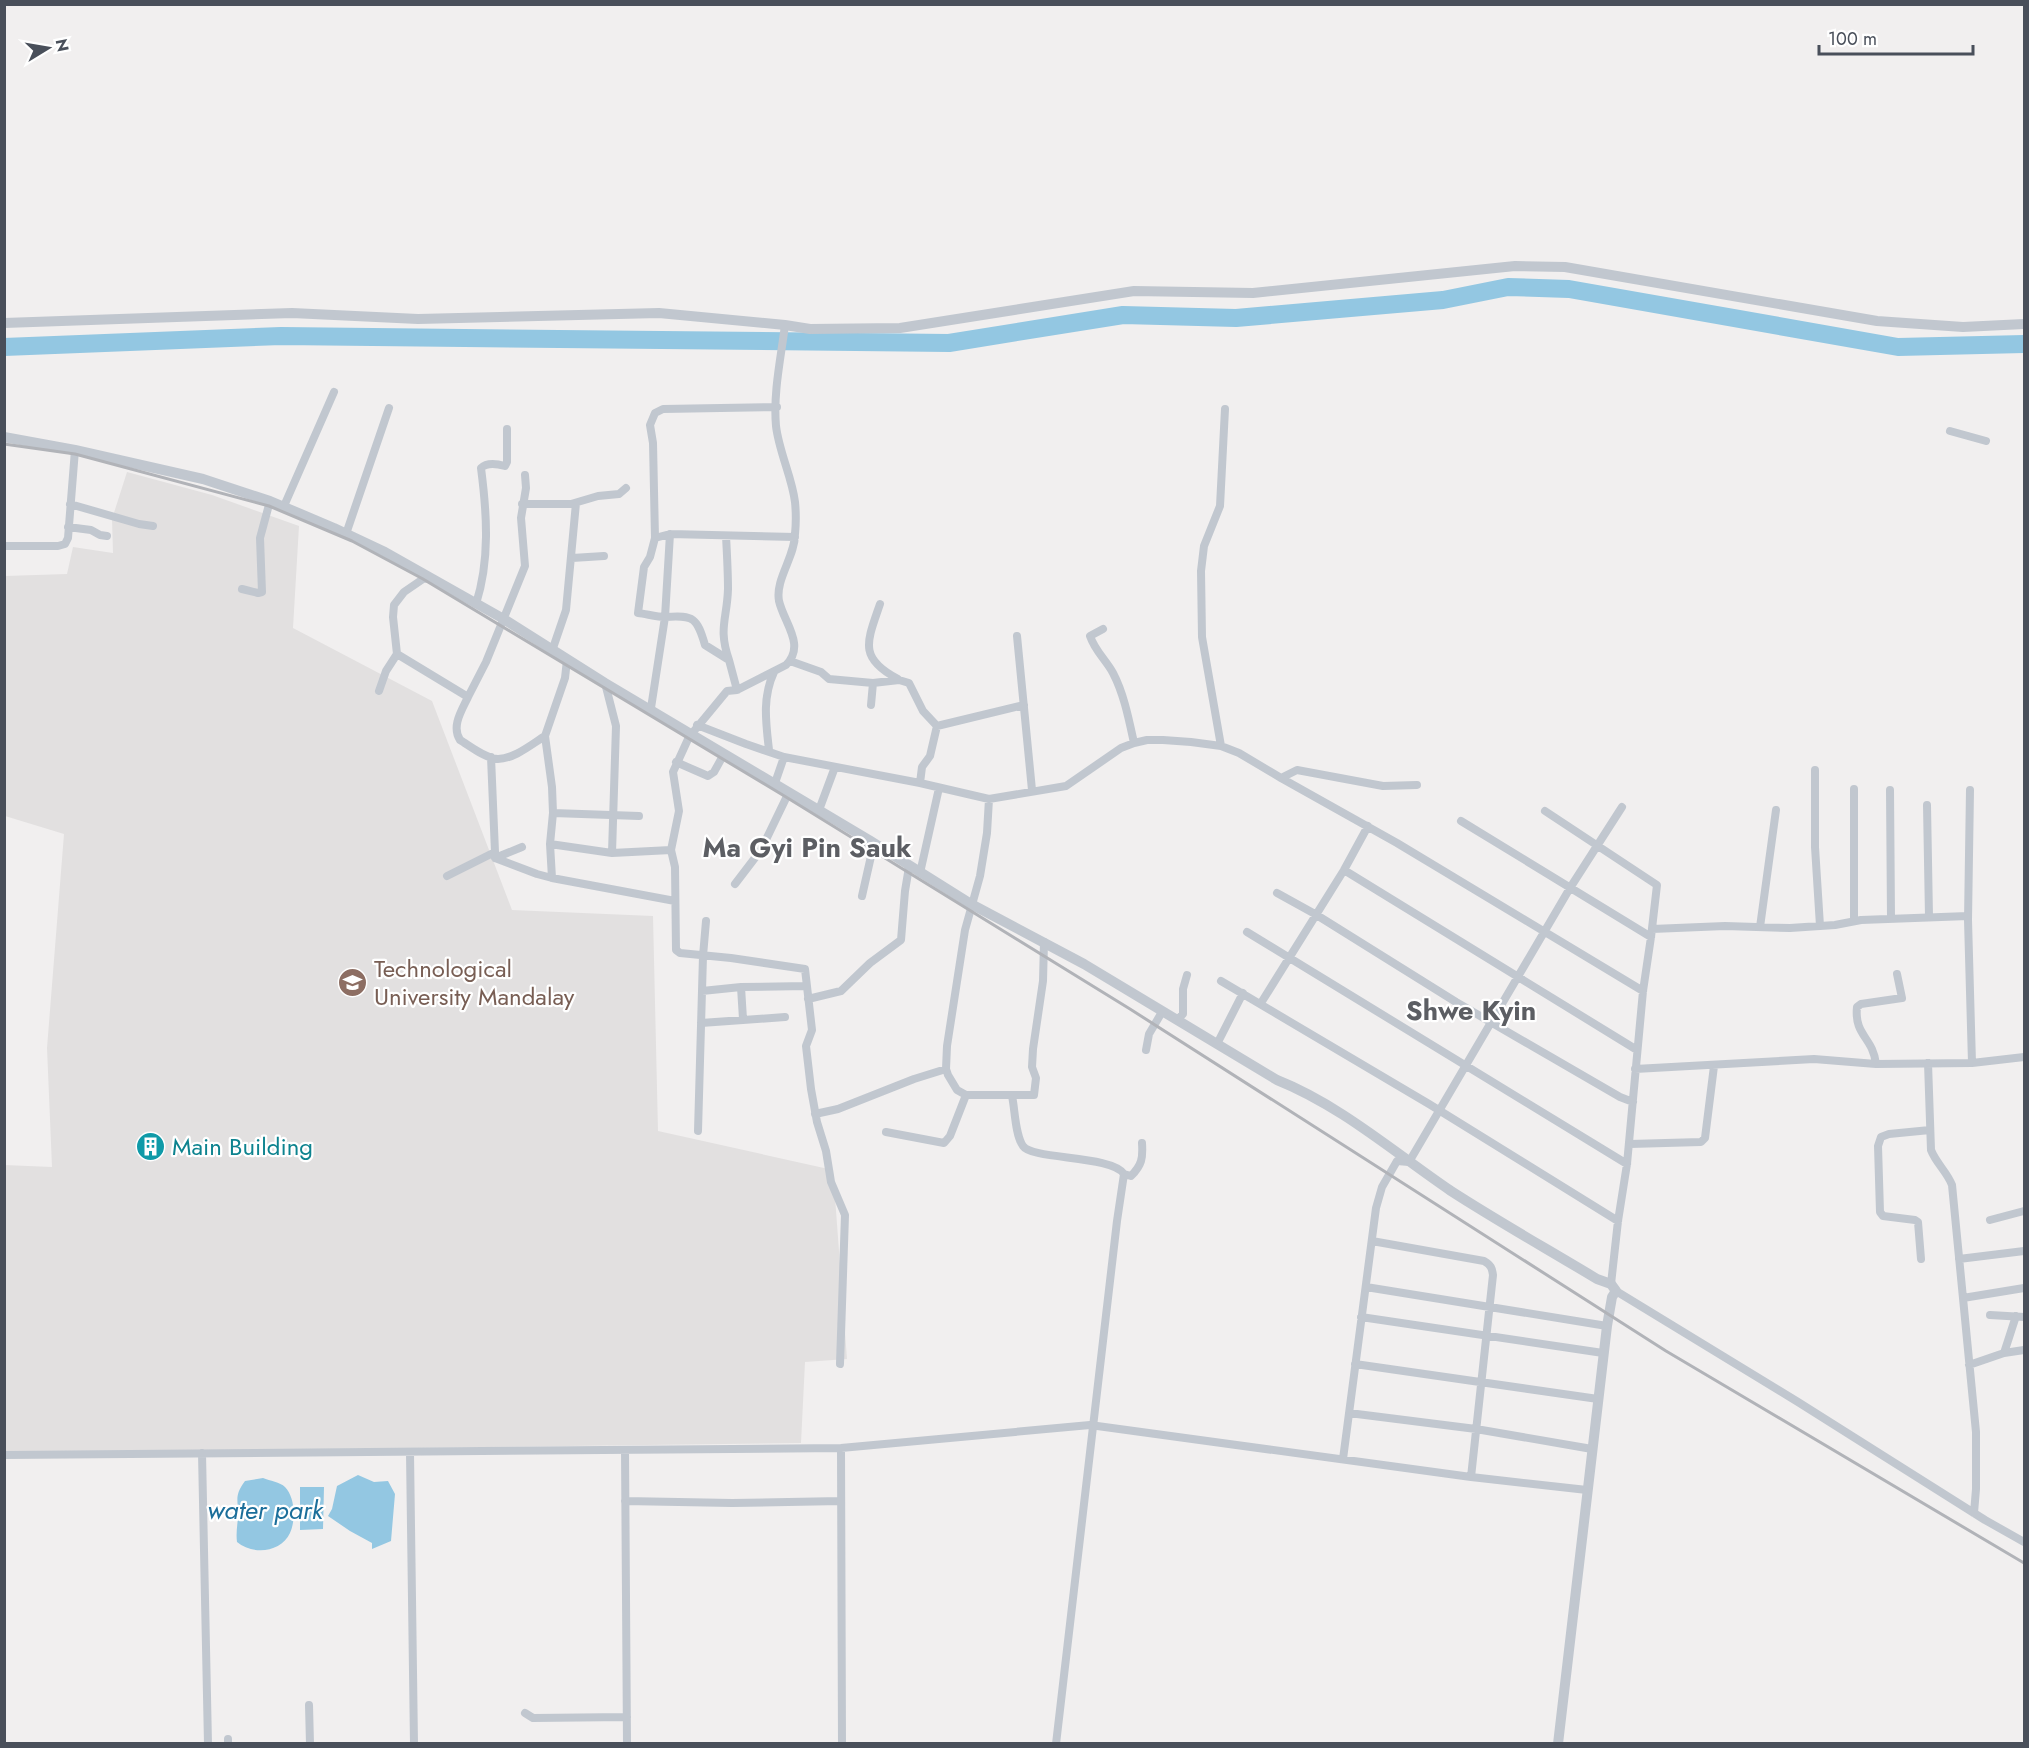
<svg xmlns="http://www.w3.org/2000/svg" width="2029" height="1748" viewBox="0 0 2029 1748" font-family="Jost,sans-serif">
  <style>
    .education { fill: #e2e0e0 }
    .water { fill: #93c7e2 }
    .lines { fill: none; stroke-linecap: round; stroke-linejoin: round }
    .river { stroke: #93c7e2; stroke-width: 18 }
    .minor { stroke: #c1c7cf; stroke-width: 8 }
    .tertiary { stroke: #c1c7cf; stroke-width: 10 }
    .rail { stroke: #b1b3b8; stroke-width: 3 }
    .labels { text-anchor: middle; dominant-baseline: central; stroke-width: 4.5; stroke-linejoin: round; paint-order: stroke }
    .education-label { font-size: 24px; fill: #785e54; stroke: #fff; text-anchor: start }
    .culture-label { font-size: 24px; fill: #0d838f; stroke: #fff; text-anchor: start }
    .water-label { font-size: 26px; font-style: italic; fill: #1b6e9a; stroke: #fff }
    .quarter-label { font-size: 27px; font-weight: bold; fill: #5c5e63; stroke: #fff }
  </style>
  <rect width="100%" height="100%" fill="#f1efef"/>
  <path class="education" d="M 127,472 L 212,495 L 299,526 L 293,628 L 432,701 L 512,910 L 653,916 L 658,1131 L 833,1170 L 847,1359 L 805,1362 L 801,1443 L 6,1453 L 4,1165 L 52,1167 L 47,1048 L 64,834 L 5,816 L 5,576 L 67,574 L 73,547 L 113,553 L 112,519 Z"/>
  <path class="water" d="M 358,1475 L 374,1482 L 388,1481 L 395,1494 L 391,1541 L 372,1549 L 372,1543 L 350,1531 L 328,1516 L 332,1509 L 337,1486 Z
    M 263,1478 C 270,1481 280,1482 285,1487 C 295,1497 296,1520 290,1533 C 281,1553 252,1555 237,1542 C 236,1534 237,1527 238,1518 C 239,1501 233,1497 245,1481 Z
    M 300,1487 L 324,1487 L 323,1529 L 300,1530 Z"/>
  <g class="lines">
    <path class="river" d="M 4,347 L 281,336 L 949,343 L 1123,315 L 1236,318 L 1443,300 L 1508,287 L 1569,289 L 1898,347 L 2024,344"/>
    <path class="minor" d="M 785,325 C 781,357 773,393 776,426 C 779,452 792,477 795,502 C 796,512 796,524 795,534 C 795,557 775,579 779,601 C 784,623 806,645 786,665 L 737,690 L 727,691 L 689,737 L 673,772 L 679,811 L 671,850 L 675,867 L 676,950 L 680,953 L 731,958 L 805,969 L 812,1030 L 806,1046 L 811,1089 L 817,1122 L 826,1151 L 831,1182 L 845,1215 L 840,1364
      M 1950,431 L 1986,441
      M 70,504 L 139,524 L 153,526
      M 522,504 L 571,504 L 598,496 L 619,494 L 626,488
      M 284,506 L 334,392
      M 68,527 L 91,530 L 100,535 L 107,536
      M 346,534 L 389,408
      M 726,536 C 727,554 728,572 728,589 C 727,620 718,628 729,660
      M 655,538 L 670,534 L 795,537
      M 4,546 L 58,546 L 65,544 L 68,538 L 75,450
      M 572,558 L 604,556
      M 242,589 L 258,593 L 262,592 L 260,538 L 270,501
      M 476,604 C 490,560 487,514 481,468 C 487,462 498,464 505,466 L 507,462 L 507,429
      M 880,604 C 867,642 858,658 898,679
      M 1103,629 L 1090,636 C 1095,651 1106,660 1113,673 C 1124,694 1129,720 1134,743
      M 1017,636 L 1032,790
      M 552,651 L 566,610 L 576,503
      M 397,654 L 468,697 L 486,662 L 525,566 L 521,518 L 526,488 L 525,475
      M 790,661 L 821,672 L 829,679 L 873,683 L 899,680 L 909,683 L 923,711 L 937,726
      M 605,683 L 616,726 L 612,853
      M 737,690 L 729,660 L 705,645 C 697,618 694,615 666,617 C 656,617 647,614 638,613 L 644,567 L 650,557 L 655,538 L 653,443 L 650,425 L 655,413 L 663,409 L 777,407
      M 379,691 L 386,671 L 397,654 L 393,617 L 394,605 L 404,592 L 423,579 L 430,578
      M 468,697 C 462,710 451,726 460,740 C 470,746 486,759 498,759 C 514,759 532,744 545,736
      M 871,705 L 873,683
      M 651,708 L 665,617 L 670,534
      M 697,725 L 746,744 L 784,757 L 920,783 L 989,799 L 1066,786 L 1121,748 L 1134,743 L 1147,740 L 1163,740 L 1191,742 L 1221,746 L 1239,753 L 1281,778 L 1397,843 L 1643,991
      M 1221,746 L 1202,637 L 1201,571 L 1204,546 L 1220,506 L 1225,409
      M 769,750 C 766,723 762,698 774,672
      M 491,757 L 495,852
      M 676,762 L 708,776 L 714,772 L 724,754
      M 1815,770 L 1815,847 L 1820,926
      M 1281,778 L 1297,770 L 1383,786 L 1417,785
      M 775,783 L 784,757
      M 920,783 L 922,767 L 930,756 L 937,726 L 1024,705
      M 1890,790 L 1891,918
      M 1970,790 L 1968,920 L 1972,1063
      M 989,799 L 987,833 L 980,876 L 965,930 L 947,1046 L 946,1069 L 948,1075 L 957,1090 L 966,1095 L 1034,1095 L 1036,1078 L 1032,1067 L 1033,1049 L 1043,981 L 1044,942
      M 1927,805 L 1929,917
      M 819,810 L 835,767
      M 1545,811 L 1657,885 L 1651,937 L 1643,991 L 1627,1164 L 1618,1221 L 1611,1284
      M 553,813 L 639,816
      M 1461,821 L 1651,937
      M 550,844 L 612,853 L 671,850
      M 495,858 L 522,847
      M 1344,870 L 1637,1050
      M 920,873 L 939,788
      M 447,876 L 495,852 L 495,858 L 537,874 L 552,878 L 675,901
      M 552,878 L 550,844 L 553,813 L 552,787 L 545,736 L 565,678 L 567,660
      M 735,884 L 761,850 L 789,792
      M 1277,893 L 1315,914 L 1456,1002 L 1620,1097 L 1633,1102
      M 862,896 L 874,843
      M 1854,921 L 1854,789
      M 1760,927 L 1776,810
      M 1652,929 L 1725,926 L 1790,928 L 1835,925 L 1861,920 L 1968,916
      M 1247,932 L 1627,1164
      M 1221,981 L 1429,1104 L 1618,1221
      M 741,987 L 743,1019
      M 702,991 L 741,987 L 807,986
      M 808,999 L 841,991 L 870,963 L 901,940 L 905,891 L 909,867
      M 1261,1003 L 1344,870 L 1368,826
      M 1177,1020 L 1183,1014 L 1183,989 L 1187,975
      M 701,1023 L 785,1017
      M 1217,1044 L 1243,993
      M 1146,1050 L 1149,1034 L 1162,1012
      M 1928,1063 L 1931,1150 C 1936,1163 1947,1172 1952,1185 L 1976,1432 L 1976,1489 L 1974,1513
      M 1876,1064 C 1873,1037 1854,1036 1857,1007 L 1861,1004 L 1902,998 L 1897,974
      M 1635,1069 L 1814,1059 L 1876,1064 L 1972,1063 L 2024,1057
      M 1012,1096 C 1015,1109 1015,1135 1023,1146 C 1032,1160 1112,1155 1124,1174 L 1117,1221 L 1056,1744
      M 815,1114 L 838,1109 L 914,1079 L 946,1069
      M 698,1131 L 703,956 L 706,921
      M 886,1132 L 944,1143 L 950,1136 L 966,1095
      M 1630,1144 L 1701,1142 L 1705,1138 L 1714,1066
      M 1124,1174 L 1131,1176 C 1142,1165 1143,1158 1142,1143
      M 1990,1220 L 2024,1211
      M 1372,1241 L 1484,1261 C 1491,1265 1492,1268 1493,1275 L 1471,1477
      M 1921,1259 L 1918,1222 L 1915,1220 L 1883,1216 L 1880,1212 L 1878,1146 L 1881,1137 L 1889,1134 L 1930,1130
      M 1959,1259 L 2024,1251
      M 1366,1287 L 1607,1326
      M 1616,1291 L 1798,1402 L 1985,1520 L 2024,1542
      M 1963,1298 L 2024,1288
      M 1990,1315 L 2024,1317
      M 1361,1317 L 1603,1353
      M 2004,1353 L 2016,1316
      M 1355,1364 L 1598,1399
      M 1969,1365 L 2004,1353 L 2024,1350
      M 1349,1413 L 1476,1429 L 1592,1449
      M 841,1448 L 842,1744
      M 625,1450 L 627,1744
      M 202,1453 L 208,1744
      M 410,1453 L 414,1744
      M 4,1455 L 841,1448 L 1090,1425 L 1471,1477 L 1587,1490
      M 1343,1459 L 1376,1208 L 1382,1187 L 1397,1161 L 1409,1162 L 1570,888 L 1622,807
      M 625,1501 L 732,1503 L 841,1501
      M 309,1705 L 310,1744
      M 525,1713 L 533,1718 L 627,1717
      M 228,1744 L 228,1739"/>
    <path class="tertiary" d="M 4,323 L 292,313 L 418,319 L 659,313 L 785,325 L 810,329 L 900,328 L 1134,291 L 1253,293 L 1515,266 L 1565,267 L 1877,321 L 1963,327 L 2024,324
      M 4,437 L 75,450 L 203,479 L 270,501 L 334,528 L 385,552 L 502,618 L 605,683 L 869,840 L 971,904 L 1084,964 L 1277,1080 C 1340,1105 1395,1153 1451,1191 C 1499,1222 1549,1250 1597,1279 L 1611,1284 L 1616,1291 L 1612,1297 L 1607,1326 L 1558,1744"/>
    <path class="rail" d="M 4,444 L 75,454 L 269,506 L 352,541 L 423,579 L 786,797 L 1130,1009 L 1666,1351 L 2024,1563"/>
  </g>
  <defs>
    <symbol id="university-disc" viewBox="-11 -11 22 22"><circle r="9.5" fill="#8d6e63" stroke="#fff"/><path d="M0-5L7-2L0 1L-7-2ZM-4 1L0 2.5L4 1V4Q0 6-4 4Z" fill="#fff"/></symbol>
    <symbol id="building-disc" viewBox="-11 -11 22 22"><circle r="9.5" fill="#0f9aa8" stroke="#fff"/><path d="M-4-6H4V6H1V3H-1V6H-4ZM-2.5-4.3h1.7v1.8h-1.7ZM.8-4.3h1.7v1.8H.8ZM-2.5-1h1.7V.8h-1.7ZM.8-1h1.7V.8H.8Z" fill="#fff"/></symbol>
  </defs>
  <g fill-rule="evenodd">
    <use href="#university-disc" x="336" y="966" width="33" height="33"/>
    <use href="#building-disc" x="134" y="1130" width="33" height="33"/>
  </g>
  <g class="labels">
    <g class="education-label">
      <text x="374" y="968">Technological<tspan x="374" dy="28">University Mandalay</tspan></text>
    </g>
    <g class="culture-label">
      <text x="172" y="1146">Main Building</text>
    </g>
    <g class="water-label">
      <text x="265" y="1510">water park</text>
    </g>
    <g class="quarter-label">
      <text x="807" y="847">Ma Gyi Pin Sauk</text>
      <text x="1471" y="1010">Shwe Kyin</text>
    </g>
  </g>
  <rect width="2029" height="1748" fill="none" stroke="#494f5a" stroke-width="12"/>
  <g transform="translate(48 48) rotate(79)" stroke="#ffffff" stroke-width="4.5" paint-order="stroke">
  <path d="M0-4.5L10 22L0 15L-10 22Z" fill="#494f5a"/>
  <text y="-9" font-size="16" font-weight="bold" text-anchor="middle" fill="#494f5a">N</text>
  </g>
  <path d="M1819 45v9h154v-9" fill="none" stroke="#494f5a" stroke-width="3"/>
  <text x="1828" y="45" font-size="18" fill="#494f5a" stroke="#ffffff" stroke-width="4.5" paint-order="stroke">100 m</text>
</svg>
